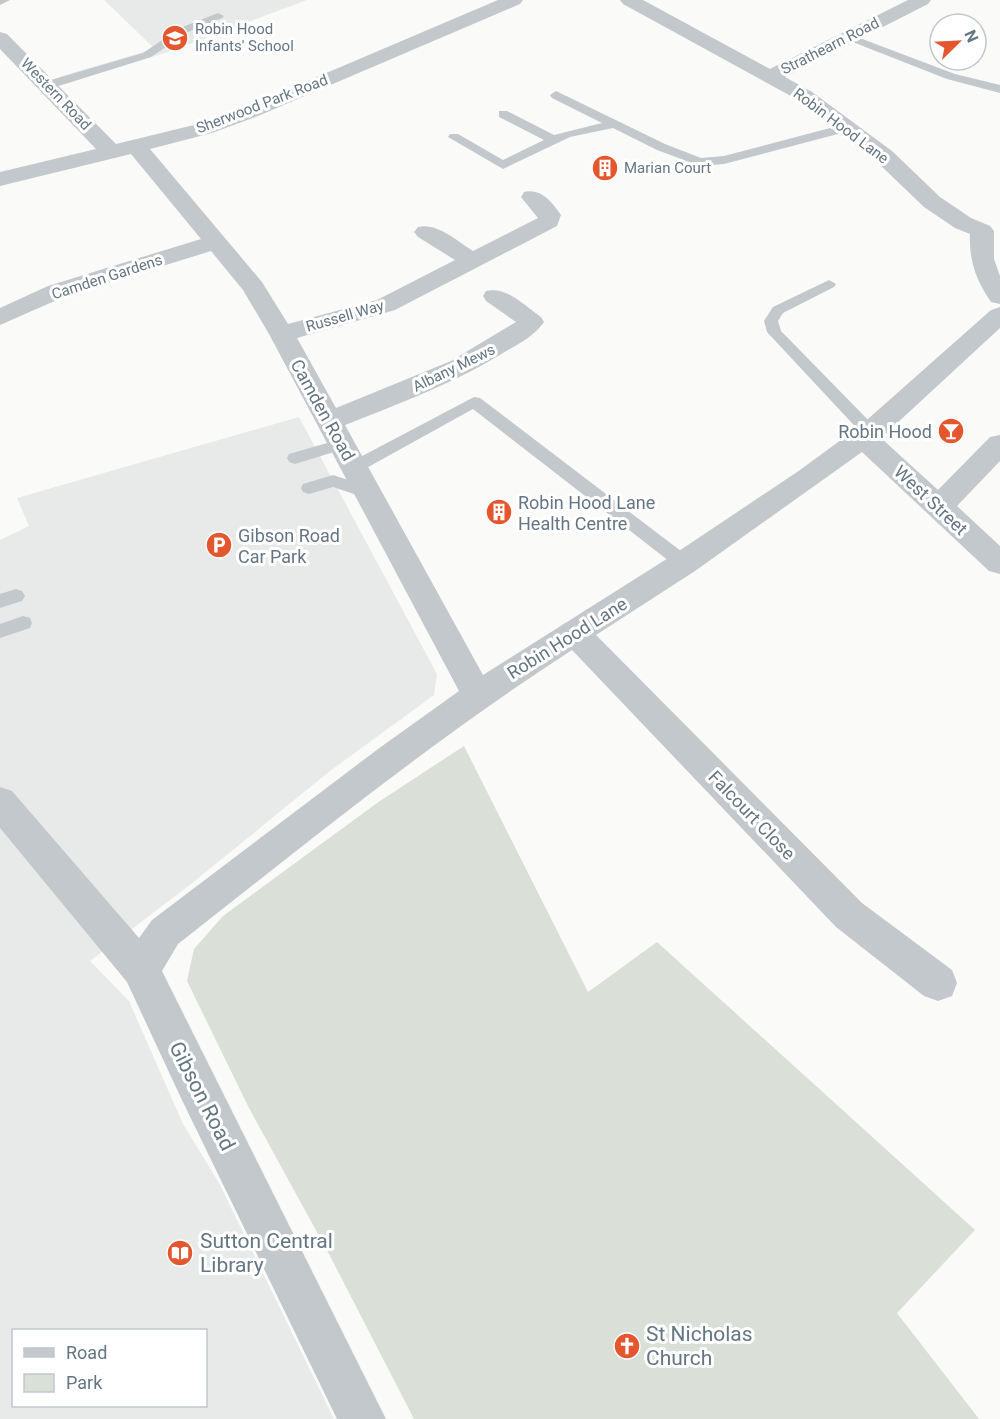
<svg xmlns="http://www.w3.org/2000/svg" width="1000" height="1419" viewBox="0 0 1000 1419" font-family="Roboto,sans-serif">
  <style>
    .built { fill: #e8e9e9; fill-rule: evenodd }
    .green { fill: #dadfd7 }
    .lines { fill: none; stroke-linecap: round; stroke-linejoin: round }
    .service { fill: #c3c8cc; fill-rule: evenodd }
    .minor { fill: #c3c8cc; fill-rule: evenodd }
    .labels { text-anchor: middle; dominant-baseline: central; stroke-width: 6; stroke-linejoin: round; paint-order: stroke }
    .far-poi-label { font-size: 15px; fill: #657683; stroke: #fff; text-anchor: start }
    .far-street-label { font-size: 15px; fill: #657683; stroke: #fff }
    .street-label { font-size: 18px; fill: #657683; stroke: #fff }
    .poi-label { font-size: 18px; fill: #657683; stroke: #fff; text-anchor: start }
    .near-street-label { font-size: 21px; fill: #657683; stroke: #fff }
    .near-poi-label { font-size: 21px; fill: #657683; stroke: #fff; text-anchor: start }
  </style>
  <rect width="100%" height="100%" fill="#fafaf8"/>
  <path class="built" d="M 104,0 L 307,0 L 168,52 L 65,84 L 59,77 L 150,50 L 153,47 Z
    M 299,417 L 437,674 L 434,695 L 330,771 L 191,884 L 90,961 L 129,1001 L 183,1124 L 219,1183 L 334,1419 L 0,1419 L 0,540 L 29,526 L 17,498 ZM 14,1330 L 206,1330 L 206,1406 L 14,1406 Z"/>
  <path class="green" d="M 464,746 L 588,992 L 657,942 L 975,1230 L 897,1313 L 979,1419 L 414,1419 L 329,1254 L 249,1108 L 187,981 L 194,949 L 223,916 L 377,803 Z"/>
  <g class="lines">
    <path class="service" d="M 0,0 L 10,0 L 0,5 Z
      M 218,13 L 224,16 L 222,18 L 188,32 L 151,57 L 52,88 L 44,88 L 42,85 L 44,82 L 143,53 L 180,28 Z
      M 849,34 L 955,74 L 1000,85 L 1000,93 L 947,79 L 845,39 L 843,37 Z
      M 556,91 L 665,144 L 701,158 L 724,156 L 849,123 L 855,127 L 853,130 L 724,164 L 700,166 L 657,150 L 613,128 L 570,137 L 503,169 L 448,137 L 450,134 L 458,134 L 503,160 L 544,140 L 499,117 L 499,111 L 507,111 L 554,135 L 602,123 L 552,98 L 550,95 Z
      M 829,280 L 836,284 L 834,287 L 783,313 L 778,321 L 781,331 L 876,428 L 878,432 L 876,436 L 864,436 L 767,332 L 764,321 L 773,307 Z
      M 474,397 L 480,398 L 690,558 L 693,563 L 690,568 L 684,570 L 678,568 L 473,409 L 361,471 L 349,471 L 347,467 L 349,463 Z
      M 341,439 L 347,440 L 349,444 L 347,448 L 295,464 L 289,462 L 287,458 L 289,454 Z
      M 333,475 L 375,489 L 377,493 L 375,497 L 369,499 L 333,487 L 309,494 L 303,492 L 301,488 L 303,484 Z
      M 16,589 L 22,591 L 25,596 L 22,601 L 0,608 L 0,594 Z
      M 23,616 L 30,618 L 32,623 L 30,628 L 0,638 L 0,624 Z"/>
    <path class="minor" d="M 498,0 L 523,0 L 520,4 L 258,116 L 212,133 L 150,149 L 262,282 L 288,324 L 377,300 L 455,260 L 418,237 L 414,232 L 418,227 C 437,222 457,241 473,251 L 538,218 L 521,197 L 524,192 C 541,188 552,202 561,215 L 557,226 L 395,310 L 297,338 L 336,408 L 451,361 L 516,322 L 486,301 L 483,296 L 486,291 C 507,286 525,306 541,317 L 544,322 C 536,334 521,343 508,350 C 457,382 401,403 345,425 L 483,675 L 673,555 L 800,470 L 860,426 L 991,310 L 1000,307 L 1000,328 L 881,438 L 938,490 L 990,437 L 1000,435 L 1000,461 L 957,506 L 1000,546 L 1000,574 L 989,571 L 862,452 L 695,571 L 596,635 L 862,903 L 952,970 L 957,983 L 952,996 L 938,1001 L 924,996 L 836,927 L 572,650 C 434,739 307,843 178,944 L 162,971 L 386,1419 L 337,1419 L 181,1098 L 127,982 L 0,828 L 0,787 L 12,791 L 139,938 L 152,920 L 378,749 L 459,691 L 269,334 L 243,290 L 211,251 L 66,296 L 0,325 L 0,308 L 48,286 L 201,239 L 131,154 L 0,186 L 0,172 L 96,149 L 0,49 L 0,32 L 7,34 L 116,144 L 198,124 L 244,108 Z
      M 620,0 L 643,0 L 770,69 L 908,0 L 931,0 L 928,4 L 785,77 L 812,92 L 892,151 L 940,197 L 971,218 L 990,226 L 994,231 L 994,259 L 1000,276 L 1000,304 L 991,302 C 976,280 969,261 970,234 L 955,228 L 924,207 L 876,161 L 798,100 L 623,4 Z"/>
  </g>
  <defs>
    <symbol id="school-disc" viewBox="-11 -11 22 22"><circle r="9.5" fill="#e4572e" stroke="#fff"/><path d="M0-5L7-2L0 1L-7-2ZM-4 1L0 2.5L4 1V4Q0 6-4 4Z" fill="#fff"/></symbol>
    <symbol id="building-disc" viewBox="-11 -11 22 22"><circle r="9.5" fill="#e4572e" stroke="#fff"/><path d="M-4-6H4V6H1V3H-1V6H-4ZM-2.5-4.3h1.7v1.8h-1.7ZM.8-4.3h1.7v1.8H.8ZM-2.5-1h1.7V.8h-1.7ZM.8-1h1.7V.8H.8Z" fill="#fff"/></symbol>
    <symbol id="bar-disc" viewBox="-11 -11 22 22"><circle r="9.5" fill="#e4572e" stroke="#fff"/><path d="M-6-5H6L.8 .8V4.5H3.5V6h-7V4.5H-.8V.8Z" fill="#fff"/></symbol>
    <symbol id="parking-disc" viewBox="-11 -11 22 22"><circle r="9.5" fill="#e4572e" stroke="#fff"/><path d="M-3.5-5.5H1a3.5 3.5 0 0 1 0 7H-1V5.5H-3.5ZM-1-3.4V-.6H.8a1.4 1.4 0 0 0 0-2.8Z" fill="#fff"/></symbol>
    <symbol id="library-disc" viewBox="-11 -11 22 22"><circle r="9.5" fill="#e4572e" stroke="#fff"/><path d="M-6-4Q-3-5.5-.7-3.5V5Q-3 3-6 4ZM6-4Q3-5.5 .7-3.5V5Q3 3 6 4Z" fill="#fff"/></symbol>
    <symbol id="church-disc" viewBox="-11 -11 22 22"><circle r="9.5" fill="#e4572e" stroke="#fff"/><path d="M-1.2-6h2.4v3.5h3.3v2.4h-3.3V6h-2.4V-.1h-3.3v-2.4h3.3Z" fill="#fff"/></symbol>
  </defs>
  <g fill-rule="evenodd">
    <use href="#school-disc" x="160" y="23" width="30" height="30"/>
    <use href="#building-disc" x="590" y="153" width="30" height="30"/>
    <use href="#bar-disc" x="936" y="416" width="30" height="30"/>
    <use href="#building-disc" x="484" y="497" width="30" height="30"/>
    <use href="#parking-disc" x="204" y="530" width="30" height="30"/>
    <use href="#library-disc" x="165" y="1238" width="30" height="30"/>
    <use href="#church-disc" x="612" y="1331" width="30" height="30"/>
  </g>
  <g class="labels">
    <g class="far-poi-label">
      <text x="195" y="29">Robin Hood<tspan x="195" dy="17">Infants' School</tspan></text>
      <text x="624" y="168">Marian Court</text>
    </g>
    <g class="far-street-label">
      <text transform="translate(830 46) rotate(-27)">Strathearn Road</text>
      <text transform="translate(56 94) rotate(46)">Western Road</text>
      <text transform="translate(262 104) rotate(-21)">Sherwood Park Road</text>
      <text transform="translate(841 126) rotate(37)">Robin Hood Lane</text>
      <text transform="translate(107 277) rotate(-18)">Camden Gardens</text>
      <text transform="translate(345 316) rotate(-16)">Russell Way</text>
      <text transform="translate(454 368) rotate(-26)">Albany Mews</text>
    </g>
    <g class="street-label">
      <text transform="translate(323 410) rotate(61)">Camden Road</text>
      <text transform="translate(931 500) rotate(43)">West Street</text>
      <text transform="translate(567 638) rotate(-32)">Robin Hood Lane</text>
      <text transform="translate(752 815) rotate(46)">Falcourt Close</text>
    </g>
    <g class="poi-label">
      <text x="932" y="431" text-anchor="end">Robin Hood</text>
      <text x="518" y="502">Robin Hood Lane<tspan x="518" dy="21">Health Centre</tspan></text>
      <text x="238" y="535">Gibson Road<tspan x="238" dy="21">Car Park</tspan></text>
    </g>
    <g class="near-street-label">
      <text transform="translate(202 1096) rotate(63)">Gibson Road</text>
    </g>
    <g class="near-poi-label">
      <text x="200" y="1241">Sutton Central<tspan x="200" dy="24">Library</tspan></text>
      <text x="646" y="1334">St Nicholas<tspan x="646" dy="24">Church</tspan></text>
    </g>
  </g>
  <rect x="12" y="1329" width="195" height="78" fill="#ffffff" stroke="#c1c8cd" stroke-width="1.5"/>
  <rect x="24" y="1348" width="30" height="9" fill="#c3c8cc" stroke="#c1c8cd" stroke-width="1.5"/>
  <text x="66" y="1359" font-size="18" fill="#657683">Road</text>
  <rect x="24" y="1374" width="30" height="18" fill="#dadfd7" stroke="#c1c8cd" stroke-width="1.5"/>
  <text x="66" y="1389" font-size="18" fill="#657683">Park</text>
  <g transform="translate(958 42) rotate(66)"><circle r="28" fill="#ffffff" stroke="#c1c8cd" stroke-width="1.5"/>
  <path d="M0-4.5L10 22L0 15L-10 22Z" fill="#e4572e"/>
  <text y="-9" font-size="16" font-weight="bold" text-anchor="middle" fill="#657683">N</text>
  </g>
</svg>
